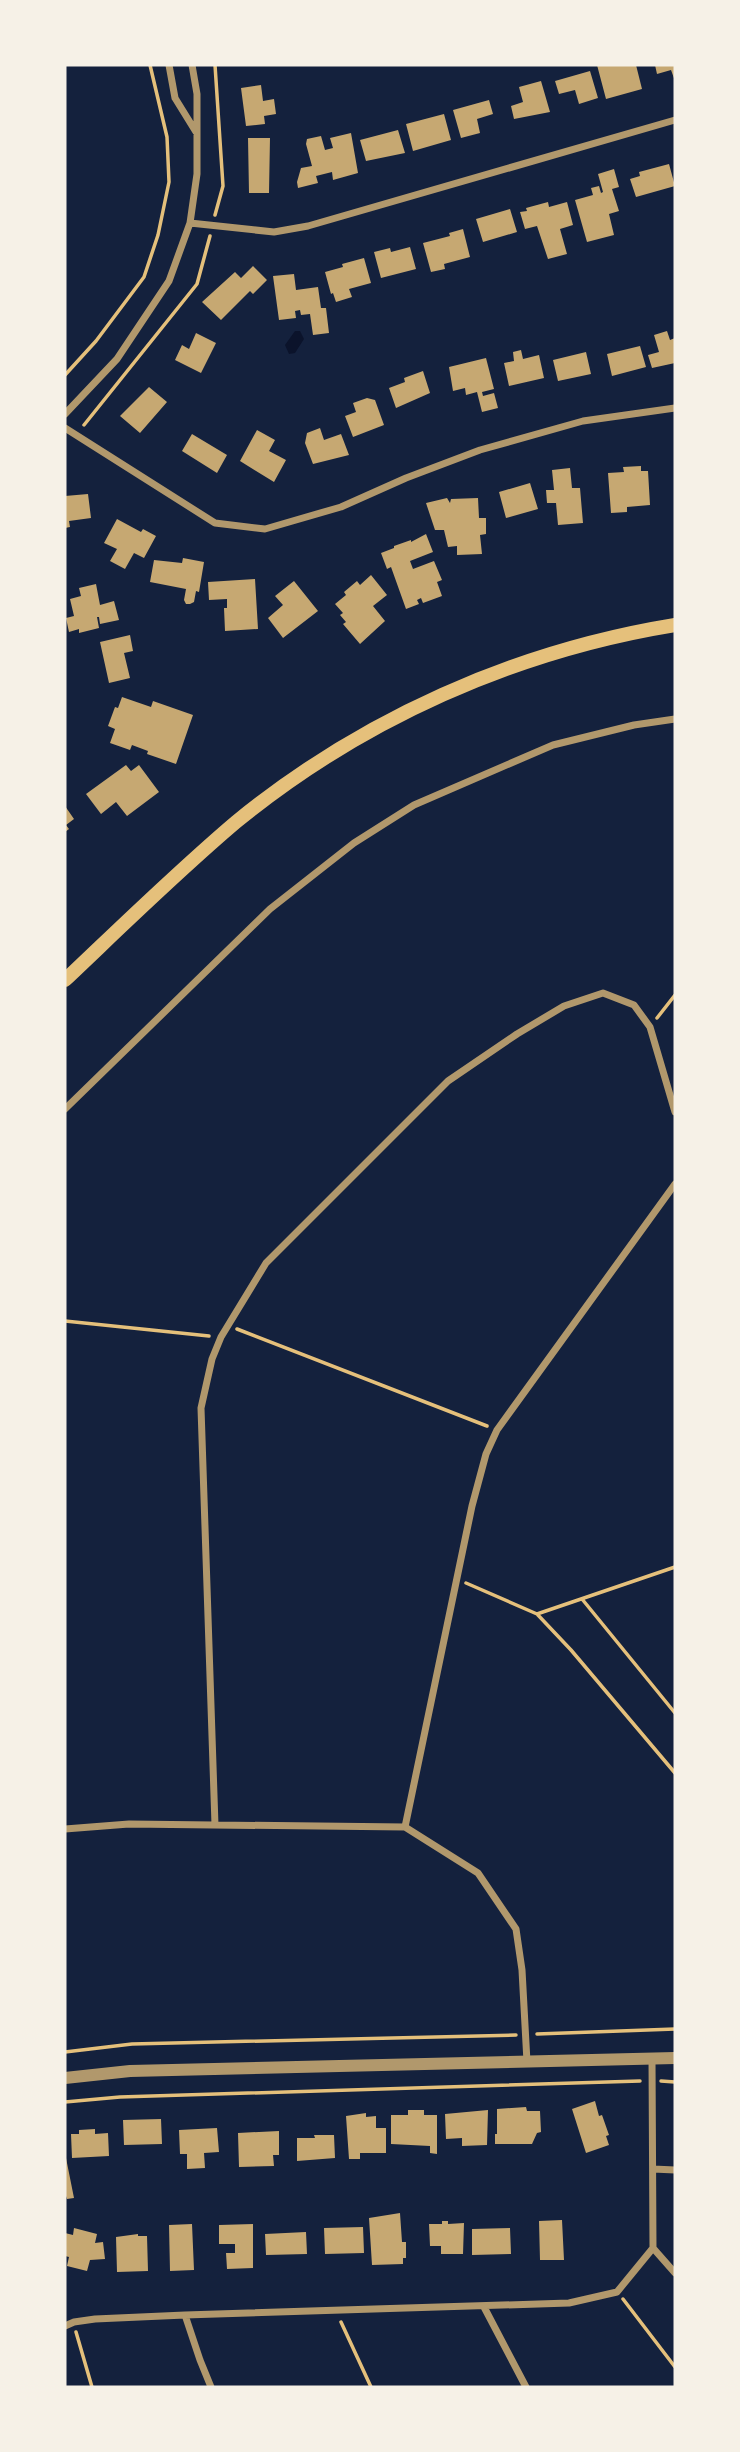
<svg xmlns="http://www.w3.org/2000/svg" width="740" height="2452" viewBox="0 0 740 2452" font-family="'Source Sans 3',sans-serif">
  <style>
    .water { fill: #0b132b }
    .building { fill: #c6a872 }
    .lines { fill: none; stroke-linecap: round; stroke-linejoin: round }
    .path { stroke: #e5c07b; stroke-width: 3.5 }
    .minor { stroke: #b1986c; stroke-width: 7 }
    .tertiary { stroke: #b1986c; stroke-width: 12 }
    .secondary { stroke: #e5c07b; stroke-width: 14 }
  </style>
  <rect width="100%" height="100%" fill="#14213d"/>
  <path class="water" d="M 295,331 L 300,331 L 304,339 L 295,353 L 289,354 L 285,345 Z"/>
  <path class="building" d="M 597,65 L 636,65 L 642,89 L 606,99 Z
    M 655,65 L 675,65 L 675,81 L 671,70 L 657,74 Z
    M 590,71 L 598,98 L 579,104 L 575,90 L 559,94 L 555,81 Z
    M 541,81 L 550,112 L 514,119 L 511,106 L 523,102 L 519,87 Z
    M 261,85 L 263,101 L 274,99 L 276,114 L 264,116 L 265,124 L 246,126 L 241,88 Z
    M 489,100 L 493,114 L 477,119 L 480,133 L 461,138 L 453,110 Z
    M 444,114 L 451,140 L 413,151 L 406,124 Z
    M 398,130 L 405,153 L 366,161 L 360,140 Z
    M 351,133 L 358,173 L 333,180 L 332,172 L 316,176 L 318,183 L 298,188 L 297,182 L 301,168 L 312,166 L 306,144 L 307,139 L 321,136 L 325,150 L 333,148 L 330,138 Z
    M 248,138 L 270,138 L 269,193 L 249,193 Z
    M 669,164 L 675,186 L 636,197 L 630,179 L 640,176 L 639,172 Z
    M 614,169 L 619,187 L 612,189 L 619,211 L 609,214 L 614,235 L 587,242 L 575,200 L 593,195 L 591,188 L 599,186 L 601,193 L 603,192 L 598,174 Z
    M 548,202 L 549,207 L 567,202 L 573,225 L 560,229 L 567,254 L 548,259 L 537,226 L 525,229 L 520,212 L 527,211 L 526,208 Z
    M 510,209 L 517,232 L 483,242 L 476,219 Z
    M 463,229 L 470,257 L 444,264 L 445,269 L 431,272 L 423,243 L 450,236 L 449,233 Z
    M 410,247 L 416,269 L 381,278 L 374,252 L 390,248 L 391,252 Z
    M 364,258 L 371,283 L 349,289 L 352,297 L 336,302 L 333,293 L 331,294 L 325,272 L 343,267 L 342,264 Z
    M 253,266 L 267,280 L 253,294 L 250,291 L 221,320 L 202,302 L 235,272 L 241,278 Z
    M 294,274 L 296,290 L 318,287 L 321,308 L 326,308 L 329,333 L 313,335 L 310,314 L 301,315 L 300,310 L 295,311 L 296,318 L 279,320 L 273,276 Z
    M 667,331 L 670,340 L 675,338 L 675,363 L 652,368 L 648,355 L 659,352 L 654,335 Z
    M 196,333 L 216,343 L 201,373 L 175,360 L 182,345 L 189,349 Z
    M 640,346 L 646,367 L 612,376 L 607,354 Z
    M 521,350 L 523,359 L 539,355 L 544,378 L 509,386 L 504,363 L 514,361 L 513,352 Z
    M 586,352 L 591,374 L 558,381 L 553,360 Z
    M 486,358 L 494,389 L 482,392 L 483,396 L 494,393 L 498,408 L 482,412 L 477,392 L 466,395 L 465,388 L 453,391 L 449,367 Z
    M 423,371 L 430,393 L 396,408 L 389,388 L 405,382 L 404,378 Z
    M 149,387 L 167,402 L 140,433 L 120,416 Z
    M 367,398 L 375,400 L 384,425 L 353,437 L 345,416 L 356,412 L 353,403 Z
    M 320,428 L 324,440 L 341,434 L 349,455 L 313,464 L 305,443 L 307,433 Z
    M 257,430 L 275,440 L 269,451 L 286,460 L 274,482 L 240,461 Z
    M 192,434 L 227,455 L 217,473 L 182,451 Z
    M 641,466 L 641,471 L 648,471 L 650,505 L 627,507 L 627,512 L 611,513 L 608,473 L 624,472 L 623,467 Z
    M 570,468 L 572,488 L 580,488 L 583,523 L 558,525 L 556,503 L 547,503 L 546,490 L 554,490 L 552,470 Z
    M 530,483 L 538,509 L 506,518 L 499,492 Z
    M 88,494 L 91,518 L 69,521 L 70,527 L 65,528 L 65,496 Z
    M 447,498 L 450,503 L 451,499 L 478,498 L 479,518 L 486,518 L 486,534 L 480,535 L 482,554 L 457,555 L 457,546 L 448,547 L 444,530 L 435,530 L 426,503 Z
    M 117,519 L 141,532 L 143,529 L 156,536 L 144,558 L 134,553 L 125,569 L 110,561 L 117,549 L 104,543 Z
    M 426,534 L 433,552 L 410,561 L 413,569 L 434,561 L 442,580 L 437,582 L 442,596 L 423,603 L 421,598 L 417,600 L 419,604 L 406,609 L 391,567 L 387,569 L 381,553 L 394,548 L 394,546 L 411,540 L 411,542 Z
    M 183,558 L 204,562 L 199,592 L 196,591 L 194,602 L 190,604 L 186,604 L 184,600 L 186,589 L 150,582 L 154,560 L 182,563 Z
    M 371,575 L 387,595 L 373,606 L 385,621 L 360,644 L 343,624 L 346,622 L 340,615 L 343,613 L 335,604 L 346,595 L 344,592 L 357,581 L 360,585 Z
    M 255,579 L 258,629 L 225,631 L 224,608 L 227,608 L 227,599 L 209,600 L 208,582 Z
    M 294,581 L 318,611 L 283,638 L 268,618 L 283,605 L 275,596 Z
    M 96,584 L 100,605 L 114,601 L 119,620 L 100,624 L 99,617 L 97,617 L 99,628 L 79,633 L 79,629 L 69,632 L 66,618 L 74,616 L 70,599 L 81,596 L 79,588 Z
    M 130,635 L 133,651 L 124,653 L 130,678 L 109,683 L 100,642 Z
    M 122,697 L 151,707 L 153,701 L 193,715 L 176,764 L 147,754 L 148,751 L 132,745 L 130,750 L 110,743 L 115,729 L 108,726 L 115,707 L 118,708 Z
    M 126,765 L 131,771 L 139,765 L 159,792 L 127,816 L 116,802 L 101,814 L 86,794 Z
    M 65,806 L 74,819 L 66,825 L 69,829 L 65,832 Z
    M 595,2101 L 599,2116 L 602,2115 L 609,2135 L 606,2136 L 609,2145 L 586,2153 L 572,2109 Z
    M 526,2107 L 527,2111 L 540,2111 L 541,2132 L 537,2133 L 532,2144 L 495,2144 L 495,2134 L 497,2134 L 497,2109 Z
    M 408,2110 L 424,2110 L 424,2115 L 437,2115 L 437,2154 L 430,2153 L 430,2146 L 391,2144 L 391,2115 L 408,2115 Z
    M 488,2110 L 487,2145 L 462,2146 L 462,2138 L 446,2139 L 445,2114 Z
    M 366,2113 L 366,2117 L 376,2116 L 376,2128 L 386,2128 L 386,2153 L 360,2153 L 360,2159 L 349,2159 L 346,2116 Z
    M 161,2119 L 162,2144 L 124,2145 L 123,2120 Z
    M 217,2128 L 219,2152 L 204,2153 L 205,2168 L 187,2169 L 187,2154 L 180,2154 L 179,2130 Z
    M 95,2129 L 95,2134 L 108,2133 L 109,2156 L 72,2158 L 71,2134 L 79,2134 L 79,2130 Z
    M 279,2131 L 279,2155 L 273,2155 L 274,2166 L 239,2167 L 238,2133 Z
    M 314,2135 L 334,2135 L 335,2158 L 297,2161 L 297,2138 L 315,2138 Z
    M 65,2153 L 74,2198 L 67,2199 L 65,2193 Z
    M 400,2213 L 402,2242 L 406,2242 L 406,2258 L 403,2258 L 403,2264 L 372,2265 L 369,2218 Z
    M 562,2220 L 564,2260 L 540,2260 L 539,2221 Z
    M 442,2221 L 448,2221 L 448,2224 L 464,2223 L 463,2254 L 441,2254 L 441,2246 L 430,2246 L 429,2224 L 442,2224 Z
    M 192,2224 L 194,2270 L 170,2271 L 169,2225 Z
    M 253,2224 L 253,2268 L 227,2269 L 226,2253 L 235,2253 L 235,2244 L 219,2244 L 219,2225 Z
    M 363,2227 L 364,2253 L 325,2254 L 324,2228 Z
    M 74,2228 L 97,2234 L 95,2243 L 103,2242 L 105,2259 L 90,2260 L 87,2271 L 67,2266 L 69,2257 L 65,2256 L 65,2233 L 73,2235 Z
    M 510,2228 L 511,2254 L 472,2255 L 472,2229 Z
    M 306,2232 L 307,2254 L 266,2255 L 265,2234 Z
    M 138,2234 L 138,2236 L 147,2236 L 148,2271 L 117,2272 L 116,2237 Z"/>
  <g class="lines">
    <path class="path" d="M 215,215 L 223,186 L 215,65
      M 65,375 L 96,341 L 144,277 L 158,235 L 169,182 L 167,137 L 150,65
      M 84,425 L 197,284 L 210,236
      M 657,1018 L 675,995
      M 65,1321 L 209,1336
      M 237,1329 L 487,1426
      M 466,1583 L 537,1614 L 571,1650 L 675,1773
      M 582,1599 L 675,1713
      M 537,1614 L 675,1567
      M 537,2034 L 675,2029
      M 65,2052 L 132,2044 L 516,2035
      M 661,2081 L 675,2082
      M 65,2102 L 120,2097 L 640,2081
      M 623,2299 L 675,2367
      M 341,2322 L 371,2387
      M 76,2332 L 92,2387"/>
    <path class="minor" d="M 169,65 L 175,98 L 196,132
      M 190,223 L 274,232 L 308,226 L 675,120
      M 65,414 L 117,359 L 169,281 L 190,223 L 197,174 L 197,94 L 192,65
      M 65,428 L 215,523 L 265,529 L 341,507 L 406,478 L 480,450 L 583,421 L 675,408
      M 65,1109 L 270,909 L 354,843 L 414,805 L 553,745 L 634,725 L 675,719
      M 215,1825 L 201,1408 L 212,1359 L 221,1337 L 266,1263 L 448,1081 L 517,1034 L 564,1006 L 603,993 L 634,1005 L 650,1027 L 675,1112
      M 405,1827 L 472,1506 L 486,1454 L 497,1430 L 675,1184
      M 65,1829 L 129,1824 L 405,1827 L 478,1873 L 516,1929 L 522,1970 L 527,2062
      M 653,2169 L 675,2170
      M 653,2248 L 675,2273
      M 484,2307 L 526,2387
      M 185,2315 L 200,2360 L 211,2387
      M 65,2326 L 74,2322 L 95,2319 L 185,2315 L 569,2303 L 617,2292 L 653,2248 L 652,2059"/>
    <path class="tertiary" d="M 65,2078 L 130,2071 L 675,2058"/>
    <path class="secondary" d="M 65,980 C 121,927 177,872 236,822 C 362,719 515,651 675,625"/>
  </g>
  <rect width="740" height="2452" fill="none" stroke="#f6f1e7" stroke-width="133"/>
</svg>
